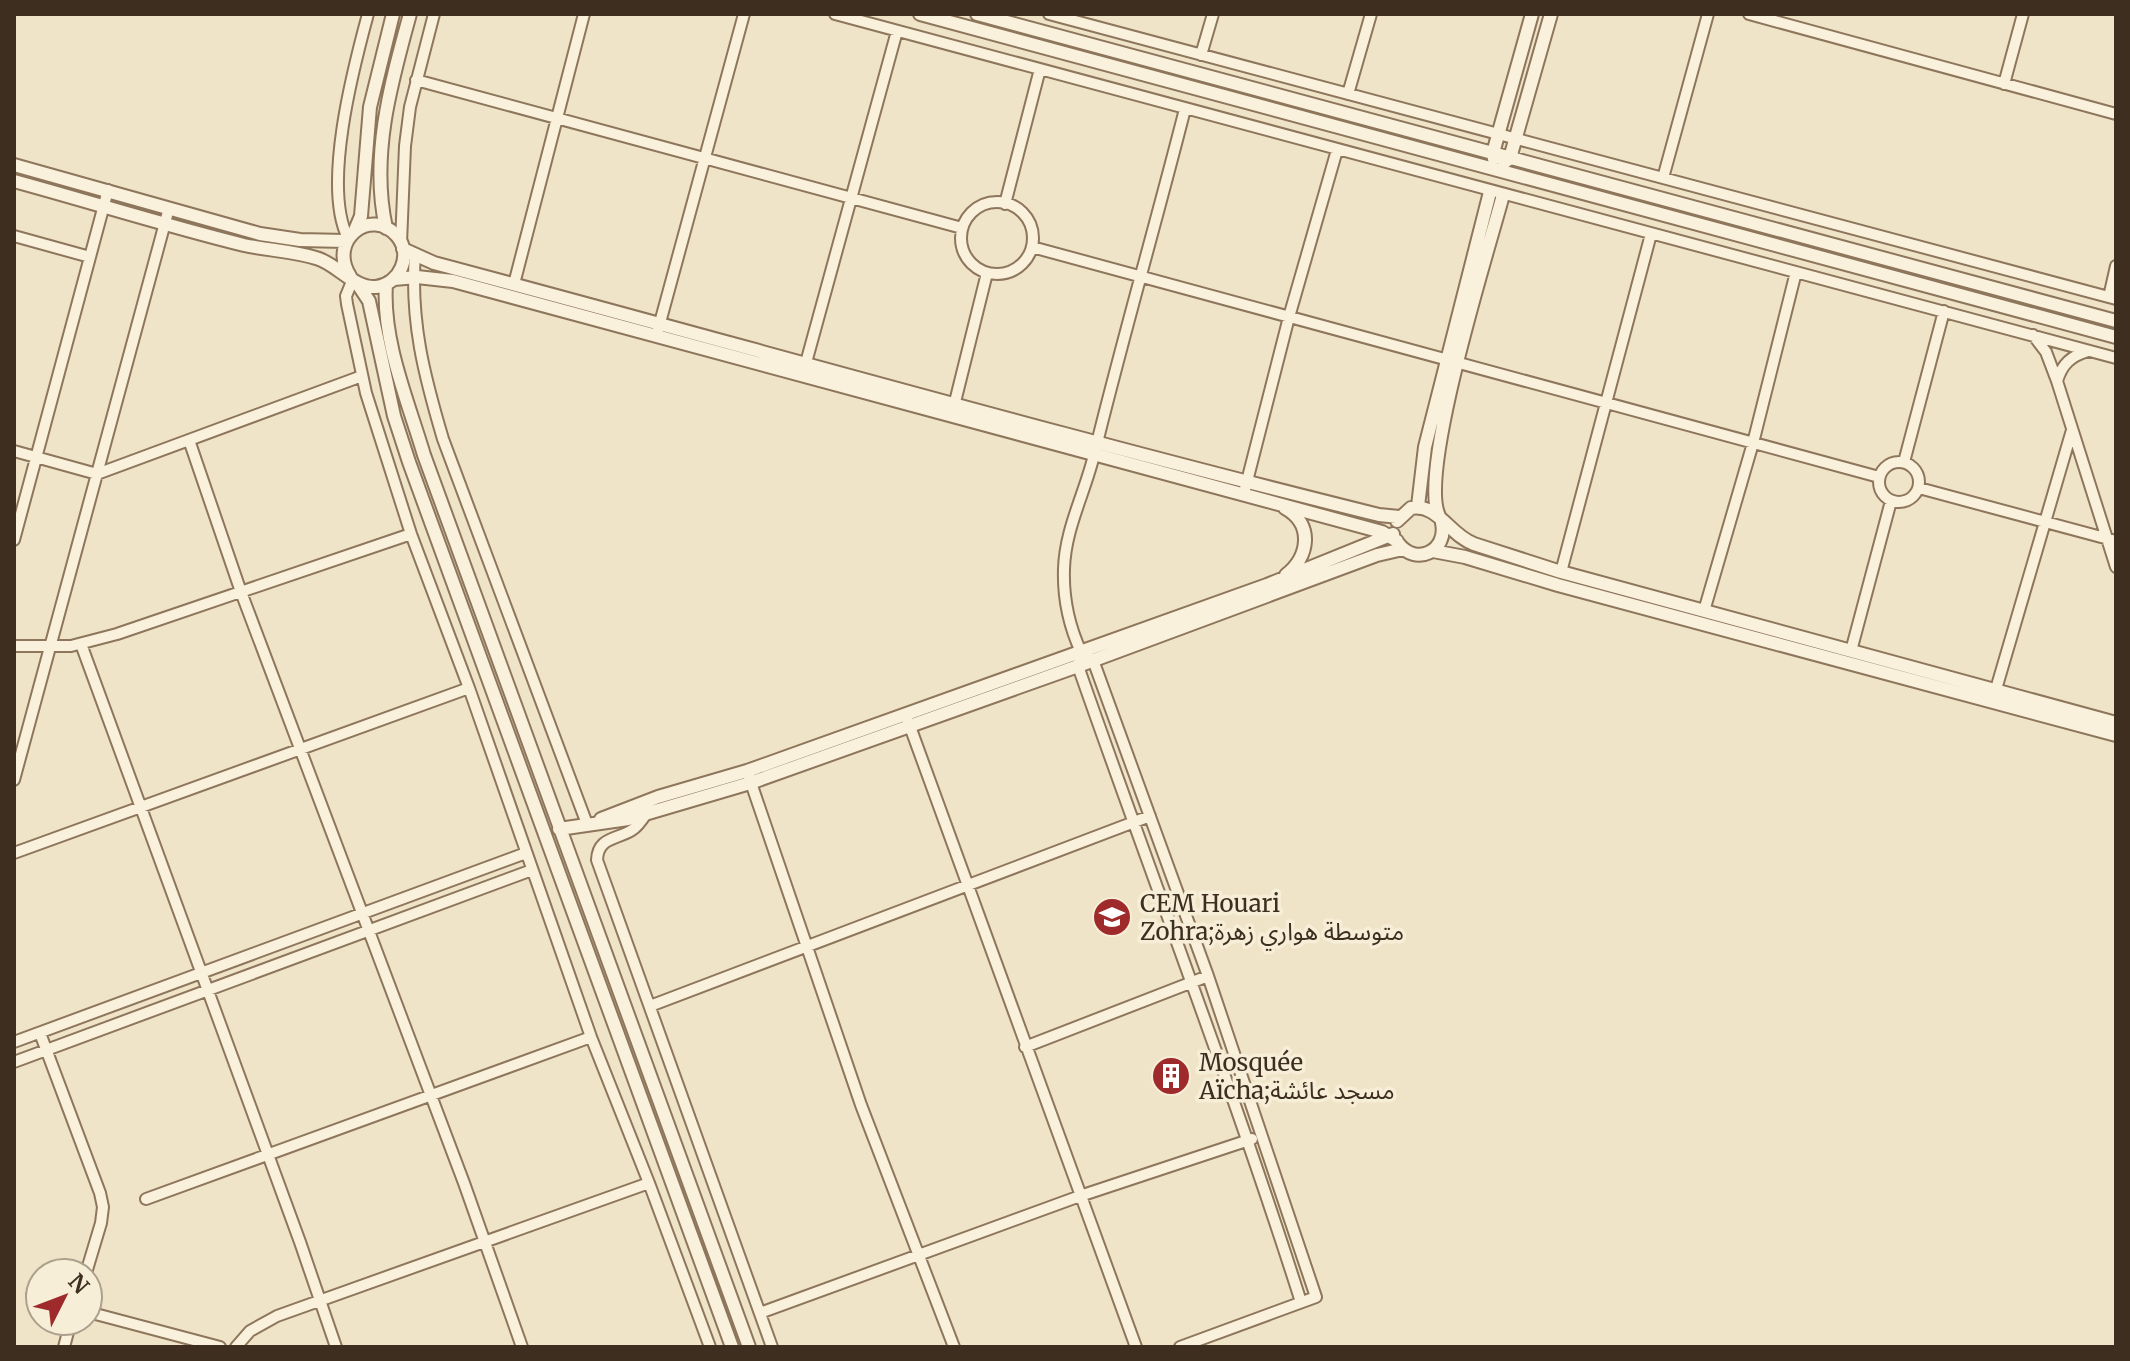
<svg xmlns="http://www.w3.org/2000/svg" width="2130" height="1361" viewBox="0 0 2130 1361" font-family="Merriweather,'Noto Sans Arabic',serif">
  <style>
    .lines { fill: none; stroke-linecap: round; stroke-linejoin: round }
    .minor-casing { stroke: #8d765c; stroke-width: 14 }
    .tertiary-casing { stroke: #8d765c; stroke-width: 16 }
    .minor { stroke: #faf1dc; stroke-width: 10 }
    .tertiary { stroke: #faf1dc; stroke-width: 12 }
    .labels { text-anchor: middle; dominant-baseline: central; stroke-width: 7; stroke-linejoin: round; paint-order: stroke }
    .poi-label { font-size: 24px; fill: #3d2e20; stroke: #f7eed8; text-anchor: start }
  </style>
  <rect width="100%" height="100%" fill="#f0e4c8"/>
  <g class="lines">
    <defs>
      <path id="minor" d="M 835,14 L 2116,358
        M 1049,14 L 2116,299
        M 1749,14 L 2116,114
        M 1201,55 L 1213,14
        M 416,80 L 962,228
        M 2004,84 L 2023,14
        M 1348,94 L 1371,14
        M 1663,178 L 1708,14
        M961 238a36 36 0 1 1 72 0a36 36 0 1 1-72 0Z
        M 1005,204 L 1040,69
        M 14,236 L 90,257
        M 348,238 C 322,187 353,69 368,14
        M 401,243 L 405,146 L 410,107 L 434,14
        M 1032,247 L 1879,477
        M 415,254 C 410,321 424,375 443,439 L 587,824
        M 353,279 L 346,296 L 347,304 L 366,393 L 411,534 L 469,688 L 591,1037 L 649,1183 L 710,1347
        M 514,284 L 584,14
        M 2109,297 L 2116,266
        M 658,330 L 744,14
        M 2033,335 L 2046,352 L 2057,381 C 2062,364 2071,356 2088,351
        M 804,370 L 897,31
        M 2057,381 L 2116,567
        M 953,410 L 987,273
        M 189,440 L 241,592 L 464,1183 L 522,1347
        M 14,451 L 97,474 L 362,376
        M1879 482a20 20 0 1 1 40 0a20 20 0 1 1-40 0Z
        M 1904,462 L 1944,311
        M 1919,488 L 2116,541
        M 1245,489 L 1289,317 L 1337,150
        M 14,540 L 108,190
        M 1561,572 L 1651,234
        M 1704,611 L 1753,443 L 1796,272
        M 81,644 L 300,1242 L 336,1347
        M 14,646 L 71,646 L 117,634 L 411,534
        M 1851,651 L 1891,501
        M 1081,652 C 1069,626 1063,598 1064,569 C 1065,528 1086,491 1095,451 C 1123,337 1156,223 1185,109
        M 1088,657 L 1093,660 L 1208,976 L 1316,1297 L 1180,1347
        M 1080,659 L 1078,666 C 1152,878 1233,1088 1301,1302
        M 1994,696 L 2072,430
        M 908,721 L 1136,1347
        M 749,777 L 861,1105 L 954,1347
        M 14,780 L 169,208
        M 646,814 C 642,820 637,827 632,830 C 616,840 598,837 597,860 L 772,1347
        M 14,853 L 469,688
        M 650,1006 L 1150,816
        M 40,1033 L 100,1193 L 103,1207 L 101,1223 L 86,1273
        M 14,1042 L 526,853
        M 1025,1047 L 1208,976
        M 14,1062 L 532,870
        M 146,1199 L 591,1037
        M 32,1295 L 40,1297
        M 88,1312 L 220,1347
        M 760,1313 L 1080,1196 L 1252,1139
        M 64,1347 L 71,1321
        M 236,1347 L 250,1331 L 277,1316 L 649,1183"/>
      <path id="tertiary" d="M 920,14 L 2116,337
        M 977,14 L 2116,321
        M 1494,159 L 1493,153 L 1532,14
        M 1504,163 L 1510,158 L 1551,14
        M 14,165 L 260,234 L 300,240 L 346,241
        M 14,181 C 91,202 167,226 244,245 C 268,250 293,251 316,258 C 336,263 354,289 376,287 C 400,284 413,255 397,236 C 371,206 327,240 350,276
        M 386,228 C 370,156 391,83 410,14
        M 355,230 L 361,216 L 370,107 L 393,14
        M 403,249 L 434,263 C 749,347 1063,437 1379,515 L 1399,517
        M 394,279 L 417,277 L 453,281 L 1382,532 L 1397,541
        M 357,283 L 369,301 L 394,416 L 409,462 L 732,1347
        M 386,284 C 382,341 408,401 424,455 L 749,1347
        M 1418,506 L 1425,447 L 1490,192
        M 1285,508 C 1314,524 1309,557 1286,575
        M 1439,516 C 1418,472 1488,251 1503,195
        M 1397,521 L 1411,508 C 1438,503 1449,535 1474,544 L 1561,572 L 2116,723
        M 1398,543 C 1416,567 1448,551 1442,523
        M 1433,551 L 1465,557 L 1558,585 L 2116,735
        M 601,819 L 658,797 L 747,771 L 1267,585 L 1393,534
        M 559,829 L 628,819 L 750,783 L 1078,666 L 1377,555 L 1403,549"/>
    </defs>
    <use href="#minor" class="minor-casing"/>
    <use href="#tertiary" class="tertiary-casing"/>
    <use href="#minor" class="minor"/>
    <use href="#tertiary" class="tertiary"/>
  </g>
  <defs>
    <symbol id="school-disc" viewBox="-11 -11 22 22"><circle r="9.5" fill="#9e2a2b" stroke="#f7eed8"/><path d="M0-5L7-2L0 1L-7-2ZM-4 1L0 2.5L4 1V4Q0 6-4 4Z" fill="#fff"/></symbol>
    <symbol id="building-disc" viewBox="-11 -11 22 22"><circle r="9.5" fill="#9e2a2b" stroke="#f7eed8"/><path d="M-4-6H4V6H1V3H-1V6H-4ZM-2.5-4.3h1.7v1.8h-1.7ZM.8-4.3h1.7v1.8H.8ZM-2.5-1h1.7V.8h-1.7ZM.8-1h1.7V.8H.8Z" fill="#fff"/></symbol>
  </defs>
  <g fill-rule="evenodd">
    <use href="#school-disc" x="1090" y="895" width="44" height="44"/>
    <use href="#building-disc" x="1149" y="1054" width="44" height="44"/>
  </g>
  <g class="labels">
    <g class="poi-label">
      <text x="1140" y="903">CEM Houari<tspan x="1140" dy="28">Zohra;متوسطة هواري زهرة</tspan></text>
      <text x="1199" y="1062">Mosquée<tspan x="1199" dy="28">Aïcha;مسجد عائشة</tspan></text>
    </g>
  </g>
  <rect width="2130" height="1361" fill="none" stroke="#3d2e20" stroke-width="32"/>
  <g transform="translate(64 1297) rotate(48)"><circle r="38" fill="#f7eed8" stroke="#ada18e" stroke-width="2"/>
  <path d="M0-6L14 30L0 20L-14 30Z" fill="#9e2a2b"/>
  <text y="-12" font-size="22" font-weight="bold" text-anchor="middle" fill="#3d2e20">N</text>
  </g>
</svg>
